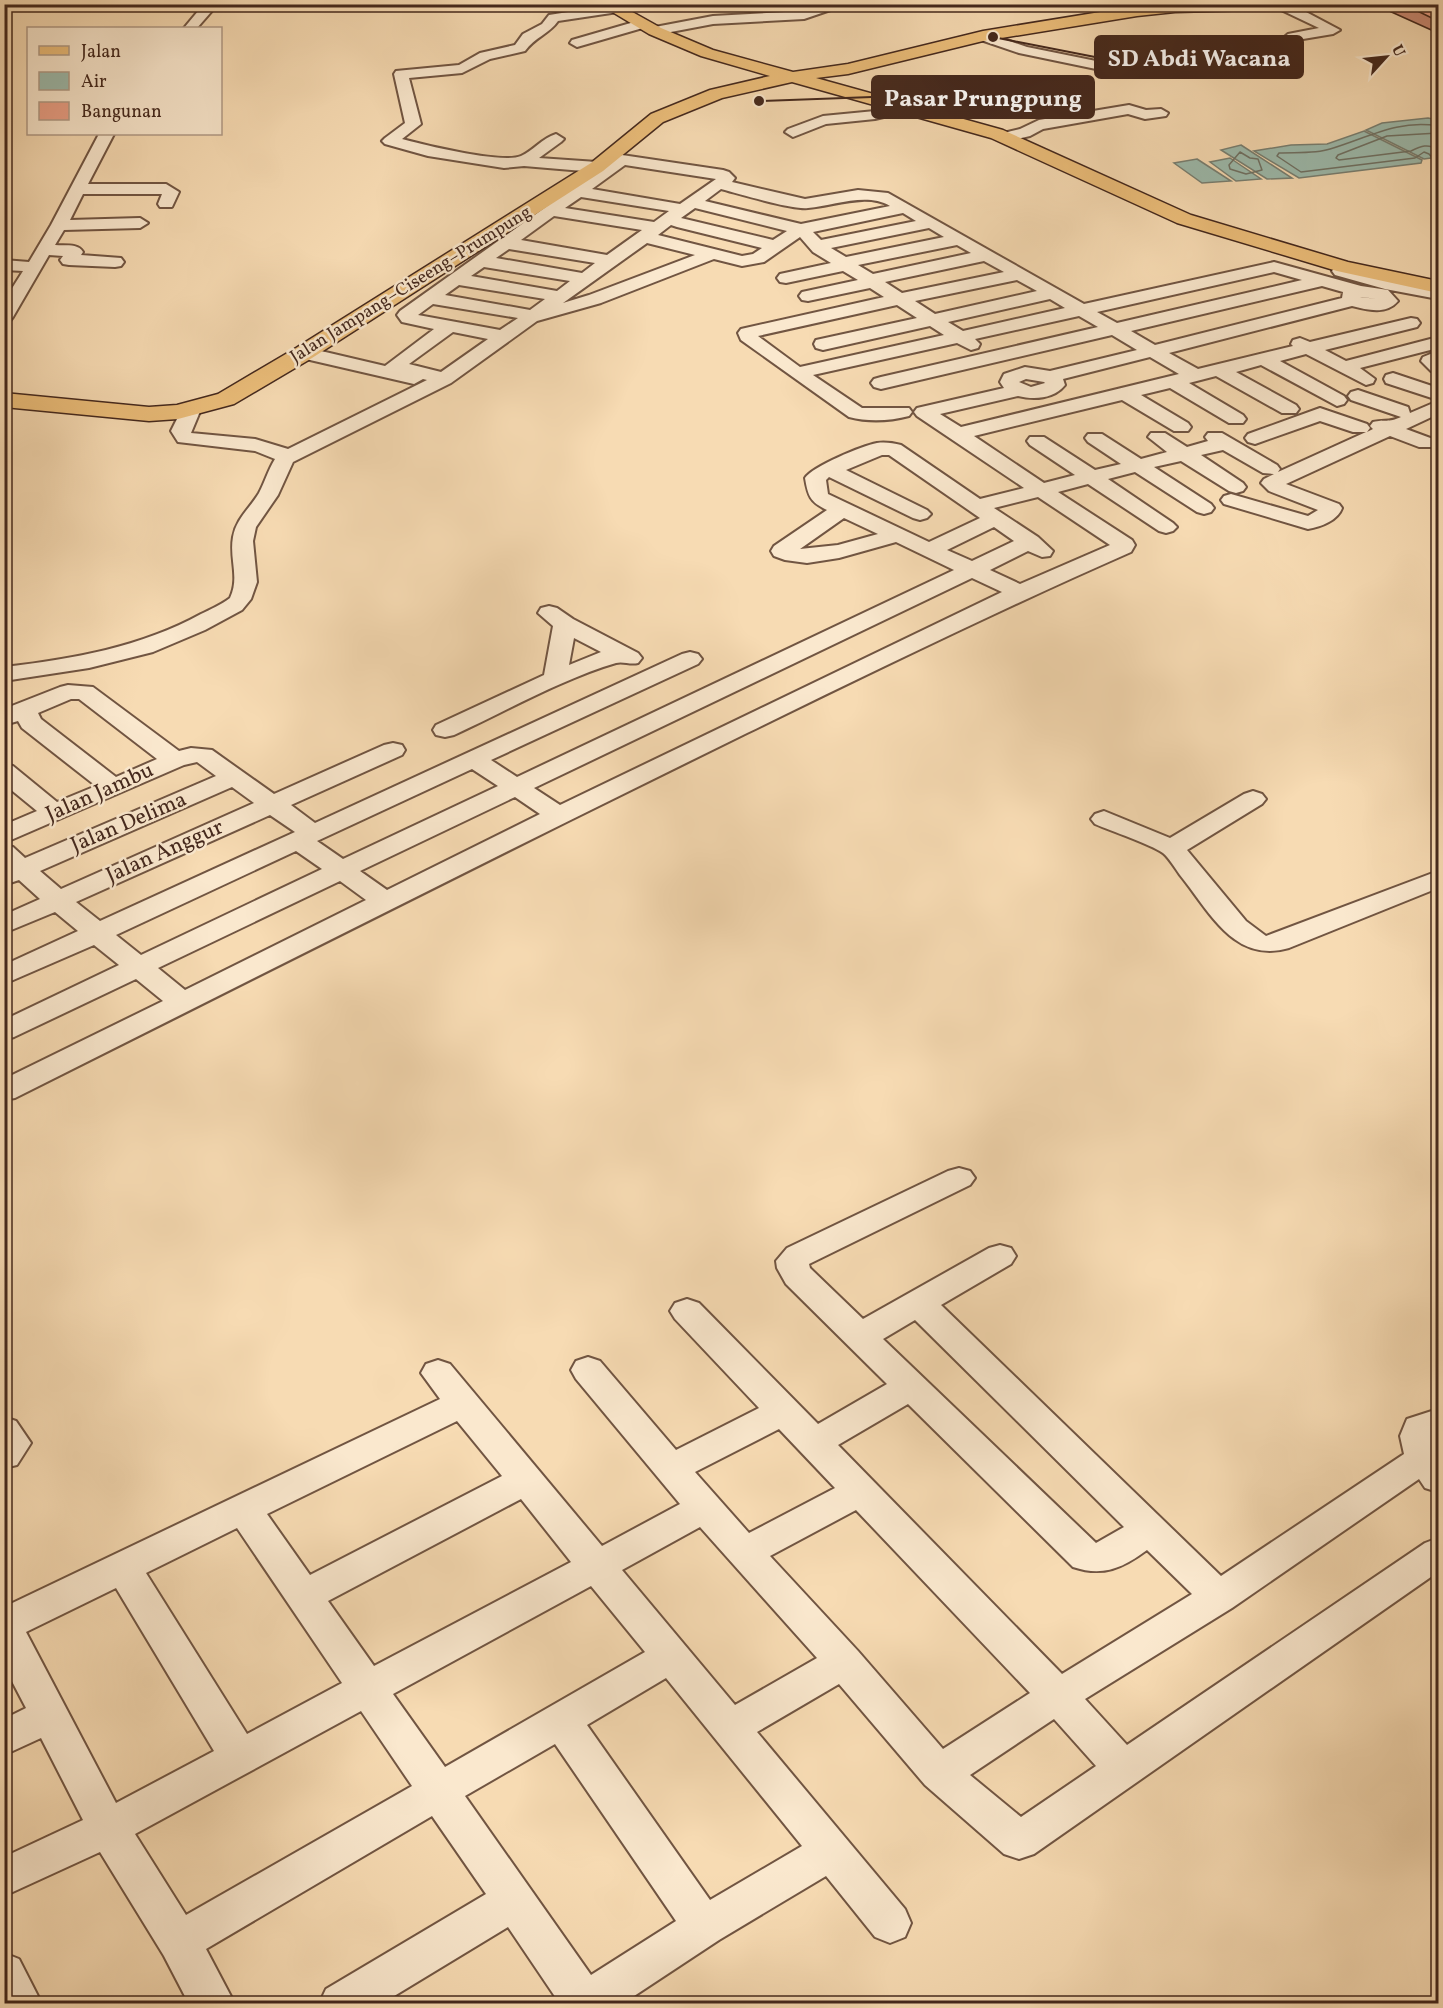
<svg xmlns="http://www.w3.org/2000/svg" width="1443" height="2008" viewBox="0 0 1443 2008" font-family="Vollkorn,serif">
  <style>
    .water { fill: #9dbbad; stroke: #798073; stroke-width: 1.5 }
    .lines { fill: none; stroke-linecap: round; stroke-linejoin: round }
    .shore { stroke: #707265; stroke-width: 1.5 }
    .minor-casing { stroke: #715542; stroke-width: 4 }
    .major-casing { stroke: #44281d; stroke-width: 3 }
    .minor { fill: #fae8ce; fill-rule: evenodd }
    .major { fill: #ecbe7a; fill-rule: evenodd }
    .wall { fill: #ca8a74; stroke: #44281d; stroke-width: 1.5 }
    .building { fill: #eba087; stroke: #44281d; stroke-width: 1.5 }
    .labels { text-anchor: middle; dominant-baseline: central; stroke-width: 5; stroke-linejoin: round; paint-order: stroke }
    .far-street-label { font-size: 18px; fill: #44281d; stroke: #fae8ce }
    .street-label { font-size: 22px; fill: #44281d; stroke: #fae8ce }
    .leader { fill: none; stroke: #44281d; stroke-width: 2 }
    .callout-dot { fill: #44281d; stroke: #fae8ce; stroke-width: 2 }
    .callout { fill: #44281d; stroke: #44281d; stroke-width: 2 }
    .callout-label { font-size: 24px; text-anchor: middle; font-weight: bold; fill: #fff }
  </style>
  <rect width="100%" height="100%" fill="#f7dbb3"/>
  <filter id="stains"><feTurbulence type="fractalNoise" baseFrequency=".00333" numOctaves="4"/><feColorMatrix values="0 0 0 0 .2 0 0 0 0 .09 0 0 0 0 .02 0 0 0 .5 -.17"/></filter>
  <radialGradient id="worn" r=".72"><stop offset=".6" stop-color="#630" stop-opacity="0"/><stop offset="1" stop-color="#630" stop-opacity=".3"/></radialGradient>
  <path class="water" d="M 1428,118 L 1438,120 L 1438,157 L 1424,159 L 1366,130 L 1382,123 Z
    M 1364,131 L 1422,160 L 1421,163 L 1299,178 L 1254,151 L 1291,145 L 1327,144 Z
    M 1241,145 L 1292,178 L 1267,179 L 1221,150 Z
    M 1230,158 L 1261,179 L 1236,181 L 1210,162 Z
    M 1197,159 L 1231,181 L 1202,183 L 1174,163 Z"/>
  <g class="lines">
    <path class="shore" d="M 1438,126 C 1398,119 1367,138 1330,149 C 1315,154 1295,152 1279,153 L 1277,156 L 1301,172 L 1415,158 L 1424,152 L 1429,154 L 1438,165
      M 1438,133 L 1387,136 L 1338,155 L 1336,158 L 1339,160 L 1411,151 C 1421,146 1428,143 1438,150
      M 1240,152 L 1250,158 L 1258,159 L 1262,170 L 1246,174 L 1230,169 L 1229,165 Z"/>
    <defs>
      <path id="minor" d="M 204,4 L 218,4 L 197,28 L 184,28 Z
        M 826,4 L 848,4 L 804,19 L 713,24 L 655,35 L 648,31 L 655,27 L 713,16 L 803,11 Z
        M 1276,4 L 1291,4 L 1340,30 L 1333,34 L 1297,40 L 1284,48 L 1252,48 L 1133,66 L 1096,69 L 1019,53 L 978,39 L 976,36 L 983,32 L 1027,47 L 1096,61 L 1133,58 L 1252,40 L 1281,40 L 1288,34 L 1319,28 L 1277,8 Z
        M 613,5 L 620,9 L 618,12 L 558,21 C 549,34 535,37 525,51 L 490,59 L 462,73 L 409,78 L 421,124 L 402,139 C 424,145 502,164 521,156 C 533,151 542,138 556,134 L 564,139 L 561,142 L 539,158 L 597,162 L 604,166 L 622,155 L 723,170 L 729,172 L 735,178 L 732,182 L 805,199 L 858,190 L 888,193 L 1084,304 L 1274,262 L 1361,286 L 1388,290 L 1398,301 C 1386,315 1368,310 1352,306 L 1169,353 L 1198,369 L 1293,346 L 1291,344 L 1293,340 L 1300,338 L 1310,342 L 1411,318 L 1417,319 L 1420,323 L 1417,327 L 1325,350 L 1346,361 L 1438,337 L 1438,348 L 1360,368 L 1375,379 L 1373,383 L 1366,385 L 1306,354 L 1280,361 L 1344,396 L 1347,400 L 1344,404 L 1337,406 L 1261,365 L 1236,372 L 1296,405 L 1299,409 L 1296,413 L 1282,413 L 1216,376 L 1189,383 L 1243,415 L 1246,419 L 1243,423 L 1229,423 L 1170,388 L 1141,395 L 1188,423 L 1191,427 L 1188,431 L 1174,431 L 1122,400 L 974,436 L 1044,483 L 1075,475 L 1030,445 L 1027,441 L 1030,437 L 1044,437 L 1095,470 L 1121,464 L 1088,442 L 1085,438 L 1088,434 L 1102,434 L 1141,459 L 1167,452 L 1148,437 L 1151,433 L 1165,433 L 1187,447 L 1208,441 L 1205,437 L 1208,433 L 1222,433 L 1277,465 L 1280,469 L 1278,472 L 1366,432 L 1353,432 L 1320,421 L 1255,444 L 1248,442 L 1245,438 L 1248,434 L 1320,408 L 1367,424 L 1370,428 L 1367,432 L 1373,429 L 1370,426 L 1373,422 C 1385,419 1388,423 1401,417 L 1351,400 L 1348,396 L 1351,392 L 1358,390 L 1408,407 L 1410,413 L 1438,401 L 1438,414 L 1406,429 L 1433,439 L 1436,443 L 1433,447 L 1419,447 L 1390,436 L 1286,484 L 1339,504 L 1342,508 C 1338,520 1321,527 1308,529 L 1224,504 L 1221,500 L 1224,496 L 1231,494 L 1308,516 L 1318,510 L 1269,491 L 1261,483 L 1264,479 L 1274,474 L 1263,473 L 1223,450 L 1201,455 L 1243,483 L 1246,487 L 1243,491 L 1236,493 L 1229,491 L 1181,461 L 1154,467 L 1211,504 L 1214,508 L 1211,512 L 1204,514 L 1197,512 L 1135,472 L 1108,479 L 1173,523 L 1177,527 L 1173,531 L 1166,533 L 1159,531 L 1088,484 L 1058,492 L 1132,540 L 1135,545 L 1131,552 C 1001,609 874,671 747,733 C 502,853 258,976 15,1098 L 4,1100 L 4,1079 L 163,1001 L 136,979 L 14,1037 L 4,1040 L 4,1020 L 119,965 L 94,945 L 4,984 L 4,965 L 78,931 L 55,912 L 4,933 L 4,915 L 40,899 L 19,880 L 4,885 L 4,845 L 13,847 L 25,858 L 216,776 L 197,762 L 184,765 L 4,843 L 4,825 L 37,811 L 4,784 L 4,764 L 13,766 L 57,802 L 96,786 L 22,728 L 18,721 L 4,725 L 4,709 L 60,687 L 68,685 L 93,687 L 179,751 L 191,748 L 212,750 L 274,794 L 384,745 L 393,743 L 402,745 L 405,750 L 402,755 L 291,805 L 315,823 L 682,654 L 690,652 L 698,654 L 702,659 L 698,664 L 491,760 L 517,777 L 954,570 L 896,542 L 839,558 L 807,563 L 785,560 L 774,556 L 771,551 L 774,546 L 827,510 C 810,502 808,496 805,478 C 813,466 862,446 877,443 C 885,442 893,443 901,445 L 980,499 L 1024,488 L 917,416 L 914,412 L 917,408 L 1004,388 L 1000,382 L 1004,374 L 1025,367 L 1050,371 L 1137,350 L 1112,335 L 881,389 L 874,387 L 871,383 L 874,379 L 881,377 L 1098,327 L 1079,316 L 975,339 L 980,344 L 978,348 L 971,350 L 957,343 L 813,375 L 862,408 L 909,408 L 912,412 L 909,416 C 890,421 868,422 849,417 L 741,340 L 738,333 L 741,329 L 884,297 L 870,288 L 808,301 L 802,300 L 799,296 L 802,292 L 858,280 L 843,271 L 786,283 L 780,282 L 777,278 L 780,274 L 831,263 L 813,252 L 800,237 L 764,262 L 742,266 L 714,259 L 601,303 L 537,321 L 451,383 L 293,462 L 278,495 L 256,527 L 253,541 L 257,582 L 251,599 L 242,610 L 205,630 L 153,652 L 89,668 L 4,681 L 4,667 C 73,659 141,647 201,614 C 211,609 221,605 230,598 C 240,577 229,559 233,537 C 236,519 250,508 259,493 C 265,482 268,470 275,459 L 255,451 L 178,442 L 171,431 L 184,405 L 198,405 L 201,409 L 191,433 L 255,439 L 288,449 L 427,380 L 423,379 L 414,384 L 297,357 L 295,353 L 297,349 L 304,347 L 385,366 L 434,329 L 402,322 L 397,315 L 400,311 L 595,172 L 524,166 L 504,168 L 428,156 L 385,144 L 382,141 L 385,138 L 405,123 L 394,74 L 396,71 L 459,65 L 480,53 L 515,45 L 523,34 L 542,24 L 549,15 ZM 625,165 L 716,179 L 680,204 L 592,189 ZM 721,189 C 740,194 792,210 808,208 C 834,206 866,192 890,206 L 801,224 L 705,201 ZM 581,197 L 669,211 L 654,222 L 565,208 ZM 695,208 L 787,231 L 773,240 L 681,218 ZM 903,213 L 916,221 L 821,240 L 813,232 ZM 554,216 L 642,230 L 607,255 L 521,240 ZM 671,225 L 677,227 L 762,248 L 753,254 L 742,256 L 658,235 ZM 929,228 L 944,237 L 846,257 L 831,248 ZM 647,243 L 695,255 L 589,295 L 563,303 ZM 957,245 L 971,253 L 873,274 L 858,265 ZM 509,249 L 595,263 L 582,273 L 496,258 ZM 984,261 L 1004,272 L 902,293 L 885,282 ZM 484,267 L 570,281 L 557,291 L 471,276 ZM 1274,272 L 1302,280 L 1117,323 L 1097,312 ZM 1017,280 L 1037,291 L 935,314 L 915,301 ZM 459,285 L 545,299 L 530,310 L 445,295 ZM 1322,286 L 1343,292 L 1342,298 L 1155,345 L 1131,331 ZM 1360,297 L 1362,297 L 1377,299 ZM 1050,299 L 1065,308 L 963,331 L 948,322 ZM 433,304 L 518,318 L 500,330 L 418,315 ZM 897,305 L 917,318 L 816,340 L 814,344 L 816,348 L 823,350 L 930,326 L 944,335 L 800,367 L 758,336 ZM 453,332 L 488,339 L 441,372 L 409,364 ZM 1150,357 L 1179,374 L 961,427 L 940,414 L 1018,396 C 1034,400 1054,399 1065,385 L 1063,379 ZM 1026,379 L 1044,382 L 1045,383 L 1031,387 L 1019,382 ZM 882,455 L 889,455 L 980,518 L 929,542 L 828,494 L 826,480 L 829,477 L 913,518 L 920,520 L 927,518 L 931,514 L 927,510 L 846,470 ZM 1038,497 L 1110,545 L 1020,584 L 990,570 L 1028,551 L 1042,557 L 1050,556 L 1053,551 L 1038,537 L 994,508 ZM 844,518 L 878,534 L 838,545 L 800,549 ZM 994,527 L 1014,541 L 972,561 L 947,550 ZM 972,578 L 1002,592 L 560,805 L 534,788 ZM 71,699 L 79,699 L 157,759 L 116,777 L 41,719 L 38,713 ZM 472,769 L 498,786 L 343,859 L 317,841 ZM 232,787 L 254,803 L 61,889 L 40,871 ZM 515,797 L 540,814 L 387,890 L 360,871 ZM 270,815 L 295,832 L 100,921 L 76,902 ZM 296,851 L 322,869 L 141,955 L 116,935 ZM 340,881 L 366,900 L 185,990 L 158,968 Z
        M 641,20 L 648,24 L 646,27 L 577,47 L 570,43 L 572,40 Z
        M 905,104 L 912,108 L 910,111 L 875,119 L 826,124 L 793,137 L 785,132 L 788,129 L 823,116 L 875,111 Z
        M 1129,105 L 1146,110 L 1161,109 L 1168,113 L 1166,116 L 1145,119 L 1128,114 L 1043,129 L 1030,136 L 1004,142 L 996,137 L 999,134 L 1020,129 L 1039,120 Z
        M 99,134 L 114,134 L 88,184 L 166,184 L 179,192 L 172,207 L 160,207 L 158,204 L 162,194 L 83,194 L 70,220 L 140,218 L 148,223 L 140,228 L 64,230 L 55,245 C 65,246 78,243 83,252 L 81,255 L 121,258 L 124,262 L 121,266 L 115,267 L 69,265 L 63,264 L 60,260 L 63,256 L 49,255 L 13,317 L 10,321 L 4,322 L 4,301 L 23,271 L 4,270 L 4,260 L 29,262 L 51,225 Z
        M 1341,266 L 1388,279 L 1438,289 L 1438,299 L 1385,289 L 1335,275 L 1332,271 L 1335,267 Z
        M 1438,351 L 1438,373 L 1431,371 L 1421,361 L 1423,357 Z
        M 1393,373 L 1438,388 L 1438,400 L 1386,383 L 1384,379 L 1386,375 Z
        M 549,606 L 557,608 L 573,619 L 638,653 L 642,658 L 638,663 C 630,665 623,661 616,663 C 564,678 504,712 454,735 L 445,737 L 436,735 L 433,730 L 436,725 L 544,675 L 553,626 L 538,613 L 541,608 ZM 574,638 L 601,652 L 569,665 Z
        M 1253,791 L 1262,794 L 1266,799 L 1262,804 L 1187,850 L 1246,921 L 1266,936 L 1438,871 L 1438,888 L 1289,948 C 1234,964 1210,912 1180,875 C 1175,868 1169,858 1163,853 C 1150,844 1111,831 1095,824 L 1091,819 L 1095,814 L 1104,811 L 1170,838 L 1244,794 Z
        M 959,1168 L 970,1171 L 975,1178 L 970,1185 L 809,1264 L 810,1268 L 863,1319 L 989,1248 L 1000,1245 L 1011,1248 L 1016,1256 L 1011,1264 L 941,1305 L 1221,1576 L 1404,1454 L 1400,1436 L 1407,1419 L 1438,1409 L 1438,1435 L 1435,1436 L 1438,1452 L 1438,1492 L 1425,1488 L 1419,1479 L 1232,1608 L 1085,1699 L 1127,1745 L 1425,1543 L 1438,1538 L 1438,1572 L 1034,1854 L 1019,1859 L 1004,1854 L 925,1785 L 839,1684 L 757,1732 L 905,1909 L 911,1923 L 905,1937 L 890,1943 L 875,1937 L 826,1876 L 719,1940 L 622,2004 L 560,2004 L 508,1927 L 381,2004 L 319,2004 L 326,1989 L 486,1894 L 432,1816 L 206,1949 L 235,2004 L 189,2004 L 164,1956 L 100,1852 L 4,1896 L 4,1857 L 83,1820 L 41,1738 L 4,1755 L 4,1719 L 26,1708 L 4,1666 L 4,1607 L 440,1399 L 421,1373 L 426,1364 L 438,1360 L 450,1364 L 602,1546 L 680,1504 L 576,1379 L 571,1370 L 576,1361 L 588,1357 L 600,1361 L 676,1450 L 759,1408 L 675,1319 L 670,1311 L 675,1303 L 687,1299 L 699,1303 L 818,1424 L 887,1384 L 786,1284 L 777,1268 L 776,1261 L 787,1248 L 948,1171 ZM 915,1320 L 1124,1527 L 1096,1543 L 883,1339 ZM 908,1404 L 1073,1567 C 1103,1577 1123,1568 1147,1550 L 1192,1594 L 1062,1674 L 838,1445 ZM 457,1421 L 502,1476 L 310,1575 L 267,1514 ZM 779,1429 L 835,1488 L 749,1533 L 695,1472 ZM 521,1499 L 571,1562 L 374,1666 L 328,1601 ZM 856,1510 L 1030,1693 L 943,1749 L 858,1651 L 770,1556 ZM 700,1527 L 817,1658 L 735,1705 L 622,1570 ZM 237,1528 L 342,1683 L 247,1734 L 146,1573 ZM 591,1586 L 645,1652 L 445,1767 L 393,1694 ZM 116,1588 L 214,1751 L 116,1803 L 26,1632 ZM 666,1678 L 802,1846 L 710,1900 L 587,1725 ZM 361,1711 L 412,1786 L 186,1915 L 135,1834 ZM 1054,1719 L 1096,1766 L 1021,1817 L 970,1775 ZM 555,1744 L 676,1921 L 591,1975 L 465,1796 Z
        M 4,1417 L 16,1421 L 31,1443 L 17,1465 L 4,1468 Z
        M 4,1953 L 19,1959 L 42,2004 L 4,2004 Z"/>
      <path id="major" d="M 599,4 L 618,4 L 661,28 L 713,50 L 793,72 L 848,64 L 983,31 L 1137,6 L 1293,4 L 1286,9 L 1175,12 L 1137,16 L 983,41 L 848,74 L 816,78 L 1003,130 L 1191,215 L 1348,262 L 1438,281 L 1438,293 L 1337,271 L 1177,223 L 991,138 L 792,82 L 722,98 L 663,122 L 603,171 L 312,358 L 234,404 L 178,419 L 149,421 L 4,407 L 4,393 L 149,407 L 177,405 L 218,394 L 296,348 L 591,163 L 651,114 L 710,90 L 770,76 L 701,56 L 649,34 Z"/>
    </defs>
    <use href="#minor" class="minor-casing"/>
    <use href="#major" class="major-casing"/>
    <use href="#minor" class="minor"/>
    <use href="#major" class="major"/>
  </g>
  <path class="wall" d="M 1388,4 L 1438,4 L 1438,33 L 1387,10 Z"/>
  <path class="building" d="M 1403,4 L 1438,4 L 1438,21 Z"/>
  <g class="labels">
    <g class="far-street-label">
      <text transform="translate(411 285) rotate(-32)">Jalan Jampang–Ciseeng–Prumpung</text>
    </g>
    <g class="street-label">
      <text transform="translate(100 793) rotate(-24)">Jalan Jambu</text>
      <text transform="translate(129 823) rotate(-23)">Jalan Delima</text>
      <text transform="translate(165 852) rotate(-24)">Jalan Anggur</text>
    </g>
  </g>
  <path class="leader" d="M993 37L1095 57M759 101L872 97"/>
  <g class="callout-dot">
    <circle cx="993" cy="37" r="6"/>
    <circle cx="759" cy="101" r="6"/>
  </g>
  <g class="callout">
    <rect x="1095" y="36" width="208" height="42" rx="6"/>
    <rect x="872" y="76" width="222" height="42" rx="6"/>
  </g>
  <g class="callout-label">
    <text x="1199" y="66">SD Abdi Wacana</text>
    <text x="983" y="106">Pasar Prungpung</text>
  </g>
  <rect width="1443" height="2008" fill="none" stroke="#f7dbb3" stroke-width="24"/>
  <rect x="6" y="6" width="1431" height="1996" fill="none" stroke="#44281d" stroke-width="3"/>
  <rect x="12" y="12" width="1419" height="1984" fill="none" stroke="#44281d" stroke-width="1.5"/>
  <rect x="27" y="27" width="195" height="108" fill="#fae8ce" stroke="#b19b87" stroke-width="1.5"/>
  <rect x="39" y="46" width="30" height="9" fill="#ecbe7a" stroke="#b19b87" stroke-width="1.5"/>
  <text x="81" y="57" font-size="18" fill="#44281d">Jalan</text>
  <rect x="39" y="72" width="30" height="18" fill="#9dbbad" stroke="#b19b87" stroke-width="1.5"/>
  <text x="81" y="87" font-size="18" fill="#44281d">Air</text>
  <rect x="39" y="102" width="30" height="18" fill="#eba087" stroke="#b19b87" stroke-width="1.5"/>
  <text x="81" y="117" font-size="18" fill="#44281d">Bangunan</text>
  <g transform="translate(1386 57) rotate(63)" stroke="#fae8ce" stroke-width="4.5" paint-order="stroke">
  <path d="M0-4.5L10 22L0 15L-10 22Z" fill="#44281d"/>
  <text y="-9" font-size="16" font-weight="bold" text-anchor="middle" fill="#44281d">U</text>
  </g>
  <rect width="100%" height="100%" filter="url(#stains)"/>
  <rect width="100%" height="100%" fill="url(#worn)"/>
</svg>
